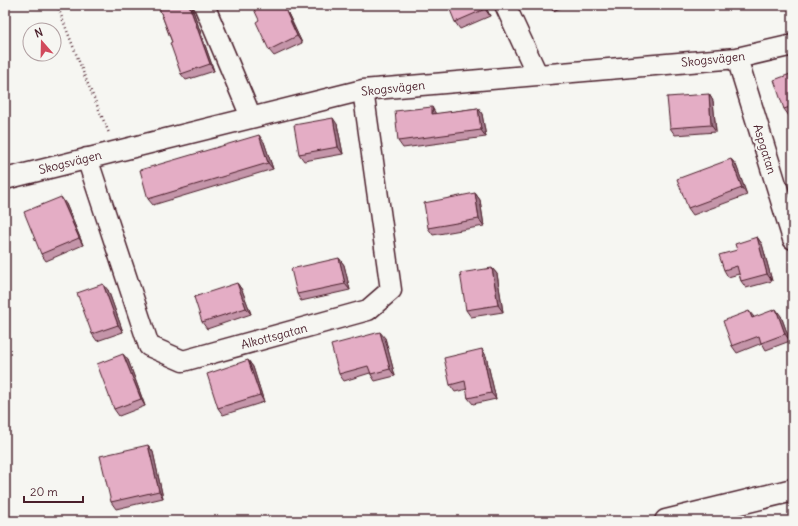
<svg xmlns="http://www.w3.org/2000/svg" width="798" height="526" viewBox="0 0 798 526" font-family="Delius,sans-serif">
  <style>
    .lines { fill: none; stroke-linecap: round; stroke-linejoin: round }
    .street-casing { stroke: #4a1f2b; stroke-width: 23 }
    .secondary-casing { stroke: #4a1f2b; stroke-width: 25 }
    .path { stroke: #4a1f2b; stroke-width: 2.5; stroke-dasharray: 1 3; stroke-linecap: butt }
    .street { stroke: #f6f6f2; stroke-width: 20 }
    .secondary { stroke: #f6f6f2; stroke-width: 22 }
    .wall { fill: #c495a9; stroke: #4a1f2b }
    .shaded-wall { fill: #a0798a; stroke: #4a1f2b }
    .building { fill: #e4adc5; stroke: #4a1f2b }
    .labels { text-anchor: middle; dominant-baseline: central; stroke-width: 4; stroke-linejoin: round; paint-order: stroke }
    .street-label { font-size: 12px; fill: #4a1f2b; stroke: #f6f6f2 }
  </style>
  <rect width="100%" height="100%" fill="#f6f6f2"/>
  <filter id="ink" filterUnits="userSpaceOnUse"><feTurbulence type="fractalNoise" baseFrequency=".025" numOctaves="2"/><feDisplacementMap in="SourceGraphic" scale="8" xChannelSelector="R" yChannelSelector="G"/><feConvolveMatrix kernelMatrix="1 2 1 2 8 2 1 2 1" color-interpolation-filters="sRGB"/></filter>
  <g filter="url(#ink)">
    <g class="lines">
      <defs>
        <path id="street" d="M 204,5 L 251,117
          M 505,5 L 537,74
          M 737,58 L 793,239
          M 87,158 L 149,346 L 183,361 L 368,310 L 391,290 L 363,90
          M 5,179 L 363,90 L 737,58 L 793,45"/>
        <path id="secondary" d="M 666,521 L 793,490"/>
      </defs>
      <use href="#street" class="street-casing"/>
      <use href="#secondary" class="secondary-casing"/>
      <path class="path" d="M 57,5 L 87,82 L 109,133"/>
      <use href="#street" class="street"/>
      <use href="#secondary" class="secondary"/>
    </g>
    <path class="wall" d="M 158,5 L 191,5 L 214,71 L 186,80 L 181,74 L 172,42 Z
      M 284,5 L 302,43 L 274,56 L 269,50 Z
      M 485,5 L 490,16 L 460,29 L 455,22 Z
      M 549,5 L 567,5 L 553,11 Z
      M 749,5 L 755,5 L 751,7 Z
      M 793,73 L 793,114 L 789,116 L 784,109 Z
      M 709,94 L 713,101 L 716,132 L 675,135 L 670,128 Z
      M 478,108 L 482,114 L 486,137 L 403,148 L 398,141 L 436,114 Z
      M 337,124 L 343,154 L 304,161 L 299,154 Z
      M 264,142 L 273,169 L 153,205 L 148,199 Z
      M 731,159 L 736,165 L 747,195 L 693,215 L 688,208 Z
      M 475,193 L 480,200 L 484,226 L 433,235 L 428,228 Z
      M 66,204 L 83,245 L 46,261 L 41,254 Z
      M 757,237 L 762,244 L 772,281 L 746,288 L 741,281 L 739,274 L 728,277 L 724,270 L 737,250 Z
      M 339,258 L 344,265 L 350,290 L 301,301 L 297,294 Z
      M 492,268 L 497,274 L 503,312 L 471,317 L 466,310 Z
      M 237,283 L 242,290 L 251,314 L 207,329 L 202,322 Z
      M 108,290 L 123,332 L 97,341 L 92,334 Z
      M 781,316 L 790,341 L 766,350 L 762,343 L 737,353 L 732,346 L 754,318 Z
      M 385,338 L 395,376 L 375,381 L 370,373 L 344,381 L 339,374 Z
      M 482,349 L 486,356 L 496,399 L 473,404 L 468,398 L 467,389 L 455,392 L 450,385 Z
      M 128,360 L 145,406 L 119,416 L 114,409 Z
      M 248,360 L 253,367 L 264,402 L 223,415 L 218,408 Z
      M 148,445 L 153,452 L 163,498 L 116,509 L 111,502 Z"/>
    <path class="shaded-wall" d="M 189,5 L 191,5 L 214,71 L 210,64 Z
      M 283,5 L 284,5 L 302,43 L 297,36 Z
      M 483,5 L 485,5 L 490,16 L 485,9 Z
      M 709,94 L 713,101 L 716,132 L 711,125 Z
      M 432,107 L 436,114 L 432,114 Z
      M 478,108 L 482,114 L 486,137 L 481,130 Z
      M 333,118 L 337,124 L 343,154 L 338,147 Z
      M 259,135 L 264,142 L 273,169 L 268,163 Z
      M 731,159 L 736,165 L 747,195 L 742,188 Z
      M 475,193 L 480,200 L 484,226 L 479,219 Z
      M 61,197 L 66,204 L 83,245 L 79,238 Z
      M 757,237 L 762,244 L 772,281 L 767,274 Z
      M 339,258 L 344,265 L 350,290 L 345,284 Z
      M 492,268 L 497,274 L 503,312 L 498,305 Z
      M 237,283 L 242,290 L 251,314 L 246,308 Z
      M 103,284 L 108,290 L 123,332 L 118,325 Z
      M 776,309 L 781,316 L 790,341 L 785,334 Z
      M 749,311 L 754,317 L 752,318 Z
      M 380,332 L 385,338 L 395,376 L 390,369 Z
      M 482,349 L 486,356 L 496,399 L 491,393 Z
      M 123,354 L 128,360 L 145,406 L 141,399 Z
      M 248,360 L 253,367 L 264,402 L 260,395 Z
      M 148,445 L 153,452 L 163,498 L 159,491 Z"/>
    <path class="building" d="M 158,5 L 189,5 L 210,64 L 181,74 L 170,43 L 172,42 Z
      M 252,5 L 283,5 L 297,36 L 269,50 L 256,22 L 259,20 Z
      M 448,5 L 483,5 L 485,9 L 455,22 Z
      M 793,73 L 793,106 L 784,109 L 774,80 Z
      M 709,94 L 711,125 L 670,128 L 667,97 Z
      M 432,107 L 432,114 L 478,108 L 481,130 L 398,141 L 395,111 Z
      M 333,118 L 338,147 L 299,154 L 294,125 Z
      M 259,135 L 268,163 L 148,199 L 140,170 Z
      M 731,159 L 742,188 L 688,208 L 677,179 Z
      M 475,193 L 479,219 L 428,228 L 424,203 Z
      M 61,197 L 79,238 L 41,254 L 24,212 Z
      M 757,237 L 767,274 L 741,281 L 737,266 L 724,270 L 719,255 L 737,250 L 735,244 Z
      M 339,258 L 345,284 L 297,294 L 291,269 Z
      M 492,268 L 498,305 L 466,310 L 460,273 Z
      M 237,283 L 246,308 L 202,322 L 194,297 Z
      M 103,284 L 118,325 L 92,334 L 77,293 Z
      M 793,294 L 793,306 L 791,307 L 788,296 Z
      M 776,309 L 785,334 L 761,343 L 759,336 L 732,346 L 723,321 L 749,311 L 752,318 Z
      M 380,332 L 390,369 L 371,374 L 368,366 L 339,374 L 331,345 Z
      M 482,349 L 491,393 L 468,398 L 465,381 L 450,385 L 444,358 Z
      M 123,354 L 141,399 L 114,409 L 97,364 Z
      M 248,360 L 260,395 L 218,408 L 207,374 Z
      M 148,445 L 159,491 L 111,502 L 100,456 Z"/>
  </g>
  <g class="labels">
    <g class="street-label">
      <text transform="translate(713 59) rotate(-6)">Skogsvägen</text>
      <text transform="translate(393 88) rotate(-6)">Skogsvägen</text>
      <text transform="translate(765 149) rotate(73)">Aspgatan</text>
      <text transform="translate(70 162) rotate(-14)">Skogsvägen</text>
      <text transform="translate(274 336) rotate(-15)">Alkottsgatan</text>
    </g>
  </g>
  <rect width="798" height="526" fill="none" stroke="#f6f6f2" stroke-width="20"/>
  <rect x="10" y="10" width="778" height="506" fill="none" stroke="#4a1f2b" stroke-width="1.5" filter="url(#ink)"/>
  <g transform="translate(42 42) rotate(340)"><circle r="19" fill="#f6f6f2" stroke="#b1a0a2"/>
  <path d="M0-3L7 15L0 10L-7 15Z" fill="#d1495b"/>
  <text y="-6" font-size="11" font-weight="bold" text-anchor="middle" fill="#4a1f2b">N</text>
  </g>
  <path d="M24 496v6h59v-6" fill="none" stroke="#4a1f2b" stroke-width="2"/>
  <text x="30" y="496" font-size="12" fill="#4a1f2b" stroke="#f6f6f2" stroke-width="3" paint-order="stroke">20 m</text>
</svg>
